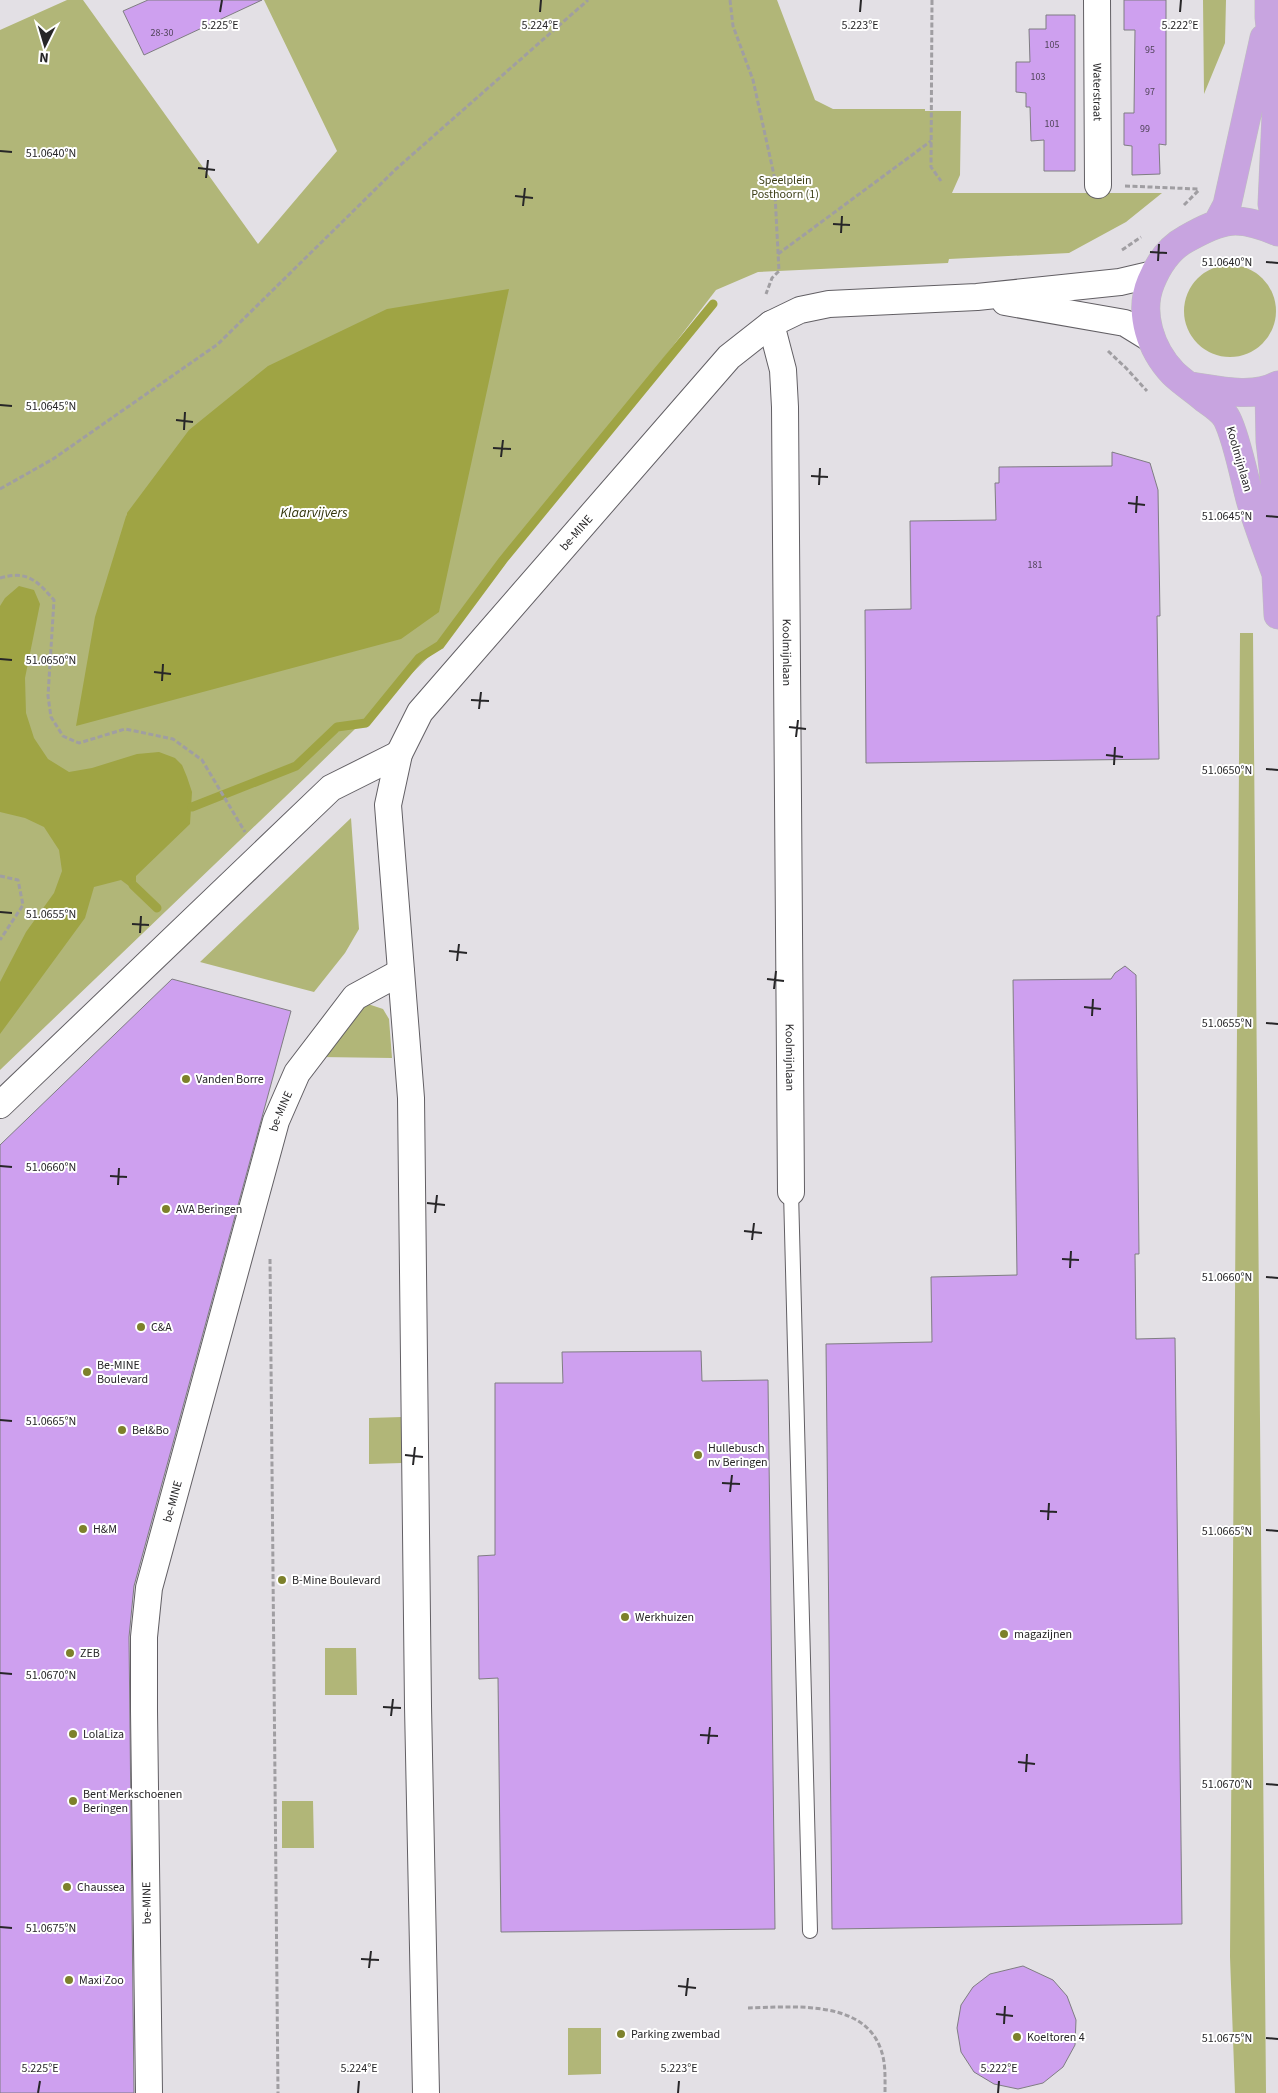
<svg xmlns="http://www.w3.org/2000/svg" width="1278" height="2093" viewBox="0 0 1278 2093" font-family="'Source Sans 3',sans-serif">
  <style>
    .green { fill: #b1b678; fill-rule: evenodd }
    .water { fill: #9fa444 }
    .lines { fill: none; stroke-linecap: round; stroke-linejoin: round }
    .stream { stroke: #9fa444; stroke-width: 9 }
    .building { fill: #cea0ef; stroke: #7f7d82 }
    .lane-casing { stroke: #625f64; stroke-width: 16 }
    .street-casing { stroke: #625f64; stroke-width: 28 }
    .primary-casing { stroke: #bebebe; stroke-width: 29 }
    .path { stroke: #a09ea2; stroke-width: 3; stroke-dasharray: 5 2.5; stroke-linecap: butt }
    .lane { stroke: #fff; stroke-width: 14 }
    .street { stroke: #fff; stroke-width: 26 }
    .primary { stroke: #c8a4e0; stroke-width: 28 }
    .ticks { fill: none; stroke: #272628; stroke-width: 2 }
    .poi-dot { fill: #7d812b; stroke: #fff; stroke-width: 2 }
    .labels { text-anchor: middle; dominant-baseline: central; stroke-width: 4; stroke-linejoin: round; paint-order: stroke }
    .number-label { font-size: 10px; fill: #51445a }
    .street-label { font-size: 12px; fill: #272628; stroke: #fff }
    .park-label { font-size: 12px; fill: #3e4018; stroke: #fff }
    .poi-label { font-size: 12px; fill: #272628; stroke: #fff; text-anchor: start }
    .water-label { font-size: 14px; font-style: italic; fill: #34360d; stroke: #fff }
    .ticks-label { font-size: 12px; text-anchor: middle; fill: #272628; stroke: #fff; stroke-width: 4; stroke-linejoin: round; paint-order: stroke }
  </style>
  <rect width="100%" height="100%" fill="#e3e0e5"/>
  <path class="green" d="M 67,0 L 83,0 L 258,244 L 337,151 L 264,0 L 777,0 L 815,100 L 833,109 L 925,109 L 925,111 L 961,111 L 960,175 L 952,193 L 1162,193 L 1126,222 L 1069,253 L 949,259 L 948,263 L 758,272 L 716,290 L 449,637 L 308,775 L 0,1070 L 0,30 ZM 127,513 L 401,639 L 126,518 Z
    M 1203,0 L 1226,0 L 1225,43 L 1204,94 Z
    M1184 311a46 46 0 1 1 92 0a46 46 0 1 1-92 0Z
    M 1240,633 L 1253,633 L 1266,2093 L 1235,2093 L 1230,1957 Z
    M 351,818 L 359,929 L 345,953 L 314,992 L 200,962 Z
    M 368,1004 L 383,1009 L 389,1019 L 392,1058 L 321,1057 L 353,1013 Z
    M 402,1417 L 402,1463 L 369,1464 L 369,1418 Z
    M 325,1648 L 356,1648 L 357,1695 L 325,1695 Z
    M 282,1801 L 313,1801 L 314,1848 L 282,1848 Z
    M 568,2028 L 601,2028 L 601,2074 L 568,2075 Z"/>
  <path class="water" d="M 509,289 L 439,612 L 401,639 L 76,726 L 95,617 L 127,513 L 189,430 L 268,366 L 387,309 Z
    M 19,586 L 34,590 L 40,604 L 25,678 L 26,713 L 34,738 L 48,759 L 69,772 L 92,768 L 137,754 L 159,752 L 175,758 L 182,765 L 187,777 L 192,792 L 190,824 L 136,876 L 136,884 L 129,886 L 121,880 L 94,887 L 85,918 L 0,1034 L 0,982 L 26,932 L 54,893 L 62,871 L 59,850 L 44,827 L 25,818 L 0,812 L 0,606 L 5,598 Z"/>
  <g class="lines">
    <path class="stream" d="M 192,807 L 296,766 L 337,727 L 366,723 L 419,658 L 440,645 L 503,560 L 713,304
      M 133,885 L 157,908"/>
  </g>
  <path class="building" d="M 148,0 L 262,0 L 144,55 L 123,11 Z
    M 1124,0 L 1166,0 L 1166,145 L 1159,144 L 1160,174 L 1132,175 L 1132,146 L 1124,145 L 1124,113 L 1134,113 L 1135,30 L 1124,30 Z
    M 1046,15 L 1075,15 L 1075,171 L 1044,171 L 1044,140 L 1031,141 L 1030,107 L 1026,107 L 1026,93 L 1016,92 L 1016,62 L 1030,62 L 1029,29 L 1046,29 Z
    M 1112,452 L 1150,463 L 1158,490 L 1160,616 L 1157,616 L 1159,759 L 866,763 L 865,610 L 911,609 L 910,521 L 996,520 L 995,483 L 999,483 L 999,467 L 1112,466 Z
    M 1125,966 L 1136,975 L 1139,1254 L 1135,1254 L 1136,1339 L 1175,1338 L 1182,1924 L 832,1929 L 826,1344 L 932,1342 L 931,1277 L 1017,1275 L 1013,980 L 1111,979 L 1115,973 Z
    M 172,979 L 291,1011 L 134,1586 L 129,1637 L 134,2093 L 0,2093 L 0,1145 Z
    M 701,1351 L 702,1381 L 768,1380 L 775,1929 L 501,1932 L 498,1678 L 479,1679 L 478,1556 L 495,1555 L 495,1383 L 563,1383 L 562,1352 Z
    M 1023,1966 L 1053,1980 L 1067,1996 L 1076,2020 L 1075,2045 L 1063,2067 L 1043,2083 L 1018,2089 L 994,2084 L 974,2072 L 961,2052 L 957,2028 L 961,2005 L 973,1987 L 990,1974 Z"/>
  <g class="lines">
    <defs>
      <path id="lane" d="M 791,1192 L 810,1931"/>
      <g id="street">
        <path id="s1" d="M 1097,0 L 1098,185"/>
        <path d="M 1005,302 L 1125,323 L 1151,339"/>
        <path id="s2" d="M 771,324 L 783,370 L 785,407 L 791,1192"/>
        <path d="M 0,1105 L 331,788 L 399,754"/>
        <path id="s3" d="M 149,2093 L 144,1711 L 144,1637 L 149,1588 L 276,1121 L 297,1073 L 355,997 L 401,972"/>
        <path id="s4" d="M 426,2093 L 418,1706 L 411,1098 L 388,805 L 399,754 L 420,712 L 729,357 L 771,324 L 800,310 L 829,304 L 977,297 L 1120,282 L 1154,274"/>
      </g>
      <path id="primary" d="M 1269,0 L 1269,17 L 1277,94 L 1272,204 L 1278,232
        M 1218,222 L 1227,205 L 1264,38
        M 1191,386 C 1217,390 1253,399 1278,385
        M 1269,390 L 1270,441 L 1277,503 L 1276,574 L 1278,615
        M 1276,574 C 1267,549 1257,524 1250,499 C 1244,477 1237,439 1227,419 C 1223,411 1212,404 1205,399 C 1195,390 1182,382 1173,373 C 1151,350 1138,313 1151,282 C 1158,265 1169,248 1186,239 C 1223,218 1238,215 1278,232"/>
    </defs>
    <use href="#lane" class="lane-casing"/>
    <use href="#street" class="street-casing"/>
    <use href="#primary" class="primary-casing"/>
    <path class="path" d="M 730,0 L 733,26 L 753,80 L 774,175 L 779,271 L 772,278 L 766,294
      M 932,0 L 931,167 L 941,181
      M 1125,186 L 1199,189
      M 1184,205 L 1199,190
      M 1122,250 L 1141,237
      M 778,254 L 931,141
      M 1108,351 L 1126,368 L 1147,391
      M 0,489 L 53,459 L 218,344 L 396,169 L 588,0
      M 0,578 C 28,570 37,581 54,600 L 48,696 L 51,717 L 63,736 L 79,743 L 125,729 L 173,739 L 202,760 L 245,832
      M 0,876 L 18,880 L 23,905 L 0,940
      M 270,1259 L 278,2093
      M 748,2008 C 790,2007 861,1999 880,2047 C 886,2062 885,2077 885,2093"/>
    <use href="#lane" class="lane"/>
    <use href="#street" class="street"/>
    <use href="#primary" class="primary"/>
  </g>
  <path class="ticks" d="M 220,12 L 222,0M 540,12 L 541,0M 860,12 L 861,0M 1180,12 L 1181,0M 0,151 L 12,152M 198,168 L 215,170M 206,178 L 208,160M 515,196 L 533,198M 523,206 L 525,188M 833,224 L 850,225M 841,233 L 842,216M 1150,252 L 1167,253M 1158,261 L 1159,244M 1266,262 L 1278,263M 0,405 L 12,406M 176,420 L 193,422M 184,430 L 185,412M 493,448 L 511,449M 501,457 L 503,440M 811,476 L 828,477M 819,485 L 820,468M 1128,503 L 1145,505M 1136,513 L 1137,496M 1266,516 L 1278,517M 0,659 L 12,660M 154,672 L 171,674M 162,681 L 163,664M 471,700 L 489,701M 479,709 L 481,692M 789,727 L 806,729M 796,737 L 798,720M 1106,755 L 1123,757M 1114,765 L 1115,747M 1266,769 L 1278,770M 0,912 L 12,913M 132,924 L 149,925M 140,933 L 141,916M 449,951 L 467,953M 457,961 L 459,944M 767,979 L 784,981M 774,989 L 776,971M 1084,1007 L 1101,1009M 1092,1016 L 1093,999M 1266,1023 L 1278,1024M 0,1166 L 12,1167M 110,1176 L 127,1177M 118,1185 L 119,1168M 427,1203 L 445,1205M 435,1213 L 437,1195M 744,1231 L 762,1233M 752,1240 L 754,1223M 1062,1259 L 1079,1260M 1070,1268 L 1071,1251M 1266,1277 L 1278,1278M 0,1420 L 12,1421M 405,1455 L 423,1457M 413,1465 L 415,1447M 722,1483 L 740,1484M 730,1492 L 732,1475M 1040,1511 L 1057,1512M 1048,1520 L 1049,1503M 1266,1530 L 1278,1531M 0,1673 L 12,1674M 383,1707 L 401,1708M 391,1716 L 393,1699M 700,1735 L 718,1736M 708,1744 L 710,1727M 1018,1762 L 1035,1764M 1026,1772 L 1027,1754M 1266,1784 L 1278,1785M 0,1927 L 12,1928M 361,1959 L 379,1960M 369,1968 L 371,1951M 678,1986 L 696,1988M 686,1996 L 688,1978M 996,2014 L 1013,2016M 1004,2024 L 1005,2006M 1266,2038 L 1278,2039M 38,2093 L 40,2081M 358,2093 L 359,2081M 678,2093 L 679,2081M 998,2093 L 999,2081"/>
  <g class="poi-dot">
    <circle cx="186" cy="1079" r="5"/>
    <circle cx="166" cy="1209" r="5"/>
    <circle cx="141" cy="1327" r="5"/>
    <circle cx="87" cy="1372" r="5"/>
    <circle cx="122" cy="1430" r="5"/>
    <circle cx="698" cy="1455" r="5"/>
    <circle cx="83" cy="1529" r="5"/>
    <circle cx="282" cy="1580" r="5"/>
    <circle cx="625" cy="1617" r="5"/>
    <circle cx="1004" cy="1634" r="5"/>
    <circle cx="70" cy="1653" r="5"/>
    <circle cx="73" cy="1734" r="5"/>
    <circle cx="73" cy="1801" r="5"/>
    <circle cx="67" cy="1887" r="5"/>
    <circle cx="69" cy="1980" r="5"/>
    <circle cx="621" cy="2034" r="5"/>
    <circle cx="1017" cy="2037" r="5"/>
  </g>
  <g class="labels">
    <g class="number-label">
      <text x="162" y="33">28-30</text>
      <text x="1052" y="45">105</text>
      <text x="1150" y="50">95</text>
      <text x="1038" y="77">103</text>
      <text x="1150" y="92">97</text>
      <text x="1052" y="124">101</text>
      <text x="1145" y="129">99</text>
      <text x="1035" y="565">181</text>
    </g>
    <g class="street-label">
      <text stroke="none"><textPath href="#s1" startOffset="92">Waterstraat</textPath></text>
      <text transform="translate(1239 459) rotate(74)">Koolmijnlaan</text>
      <text stroke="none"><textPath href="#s4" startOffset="1626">be-MINE</textPath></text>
      <text stroke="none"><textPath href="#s2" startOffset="330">Koolmijnlaan</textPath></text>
      <text stroke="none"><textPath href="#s2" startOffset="735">Koolmijnlaan</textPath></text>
      <text stroke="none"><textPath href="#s3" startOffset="1000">be-MINE</textPath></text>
      <text stroke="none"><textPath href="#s3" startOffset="595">be-MINE</textPath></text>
      <text transform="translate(147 1903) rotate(-91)">be-MINE</text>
    </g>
    <g class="park-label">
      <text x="785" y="180">Speelplein<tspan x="785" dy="14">Posthoorn (1)</tspan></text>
    </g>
    <g class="poi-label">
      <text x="196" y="1079">Vanden Borre</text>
      <text x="176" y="1209">AVA Beringen</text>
      <text x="151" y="1327">C&amp;A</text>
      <text x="97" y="1365">Be-MINE<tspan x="97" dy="14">Boulevard</tspan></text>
      <text x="132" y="1430">Bel&amp;Bo</text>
      <text x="708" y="1448">Hullebusch<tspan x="708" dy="14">nv Beringen</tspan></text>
      <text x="93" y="1529">H&amp;M</text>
      <text x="292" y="1580">B-Mine Boulevard</text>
      <text x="635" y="1617">Werkhuizen</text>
      <text x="1014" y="1634">magazijnen</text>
      <text x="80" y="1653">ZEB</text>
      <text x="83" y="1734">LolaLiza</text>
      <text x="83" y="1794">Bent Merkschoenen<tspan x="83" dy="14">Beringen</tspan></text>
      <text x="77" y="1887">Chaussea</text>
      <text x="79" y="1980">Maxi Zoo</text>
      <text x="631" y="2034">Parking zwembad</text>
      <text x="1027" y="2037">Koeltoren 4</text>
    </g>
    <g class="water-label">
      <text x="314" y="513">Klaarvijvers</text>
    </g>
  </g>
  <g class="ticks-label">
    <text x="220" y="29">5.225°E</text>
    <text x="540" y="29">5.224°E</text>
    <text x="860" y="29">5.223°E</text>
    <text x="1180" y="29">5.222°E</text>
    <text x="51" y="157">51.0640°N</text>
    <text x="1227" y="266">51.0640°N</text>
    <text x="51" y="410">51.0645°N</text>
    <text x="1227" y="520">51.0645°N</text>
    <text x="51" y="664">51.0650°N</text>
    <text x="1227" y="774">51.0650°N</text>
    <text x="51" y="918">51.0655°N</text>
    <text x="1227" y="1027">51.0655°N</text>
    <text x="51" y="1171">51.0660°N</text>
    <text x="1227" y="1281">51.0660°N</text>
    <text x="51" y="1425">51.0665°N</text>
    <text x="1227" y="1535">51.0665°N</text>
    <text x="51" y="1679">51.0670°N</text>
    <text x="1227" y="1788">51.0670°N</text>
    <text x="51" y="1932">51.0675°N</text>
    <text x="1227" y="2042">51.0675°N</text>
    <text x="40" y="2072">5.225°E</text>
    <text x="359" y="2072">5.224°E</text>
    <text x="679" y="2072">5.223°E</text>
    <text x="999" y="2072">5.222°E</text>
  </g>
  <g transform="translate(45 45) rotate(185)" stroke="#ffffff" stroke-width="4" paint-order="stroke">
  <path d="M0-4L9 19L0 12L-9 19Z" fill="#272628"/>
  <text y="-8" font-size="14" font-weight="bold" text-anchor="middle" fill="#272628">N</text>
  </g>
</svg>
